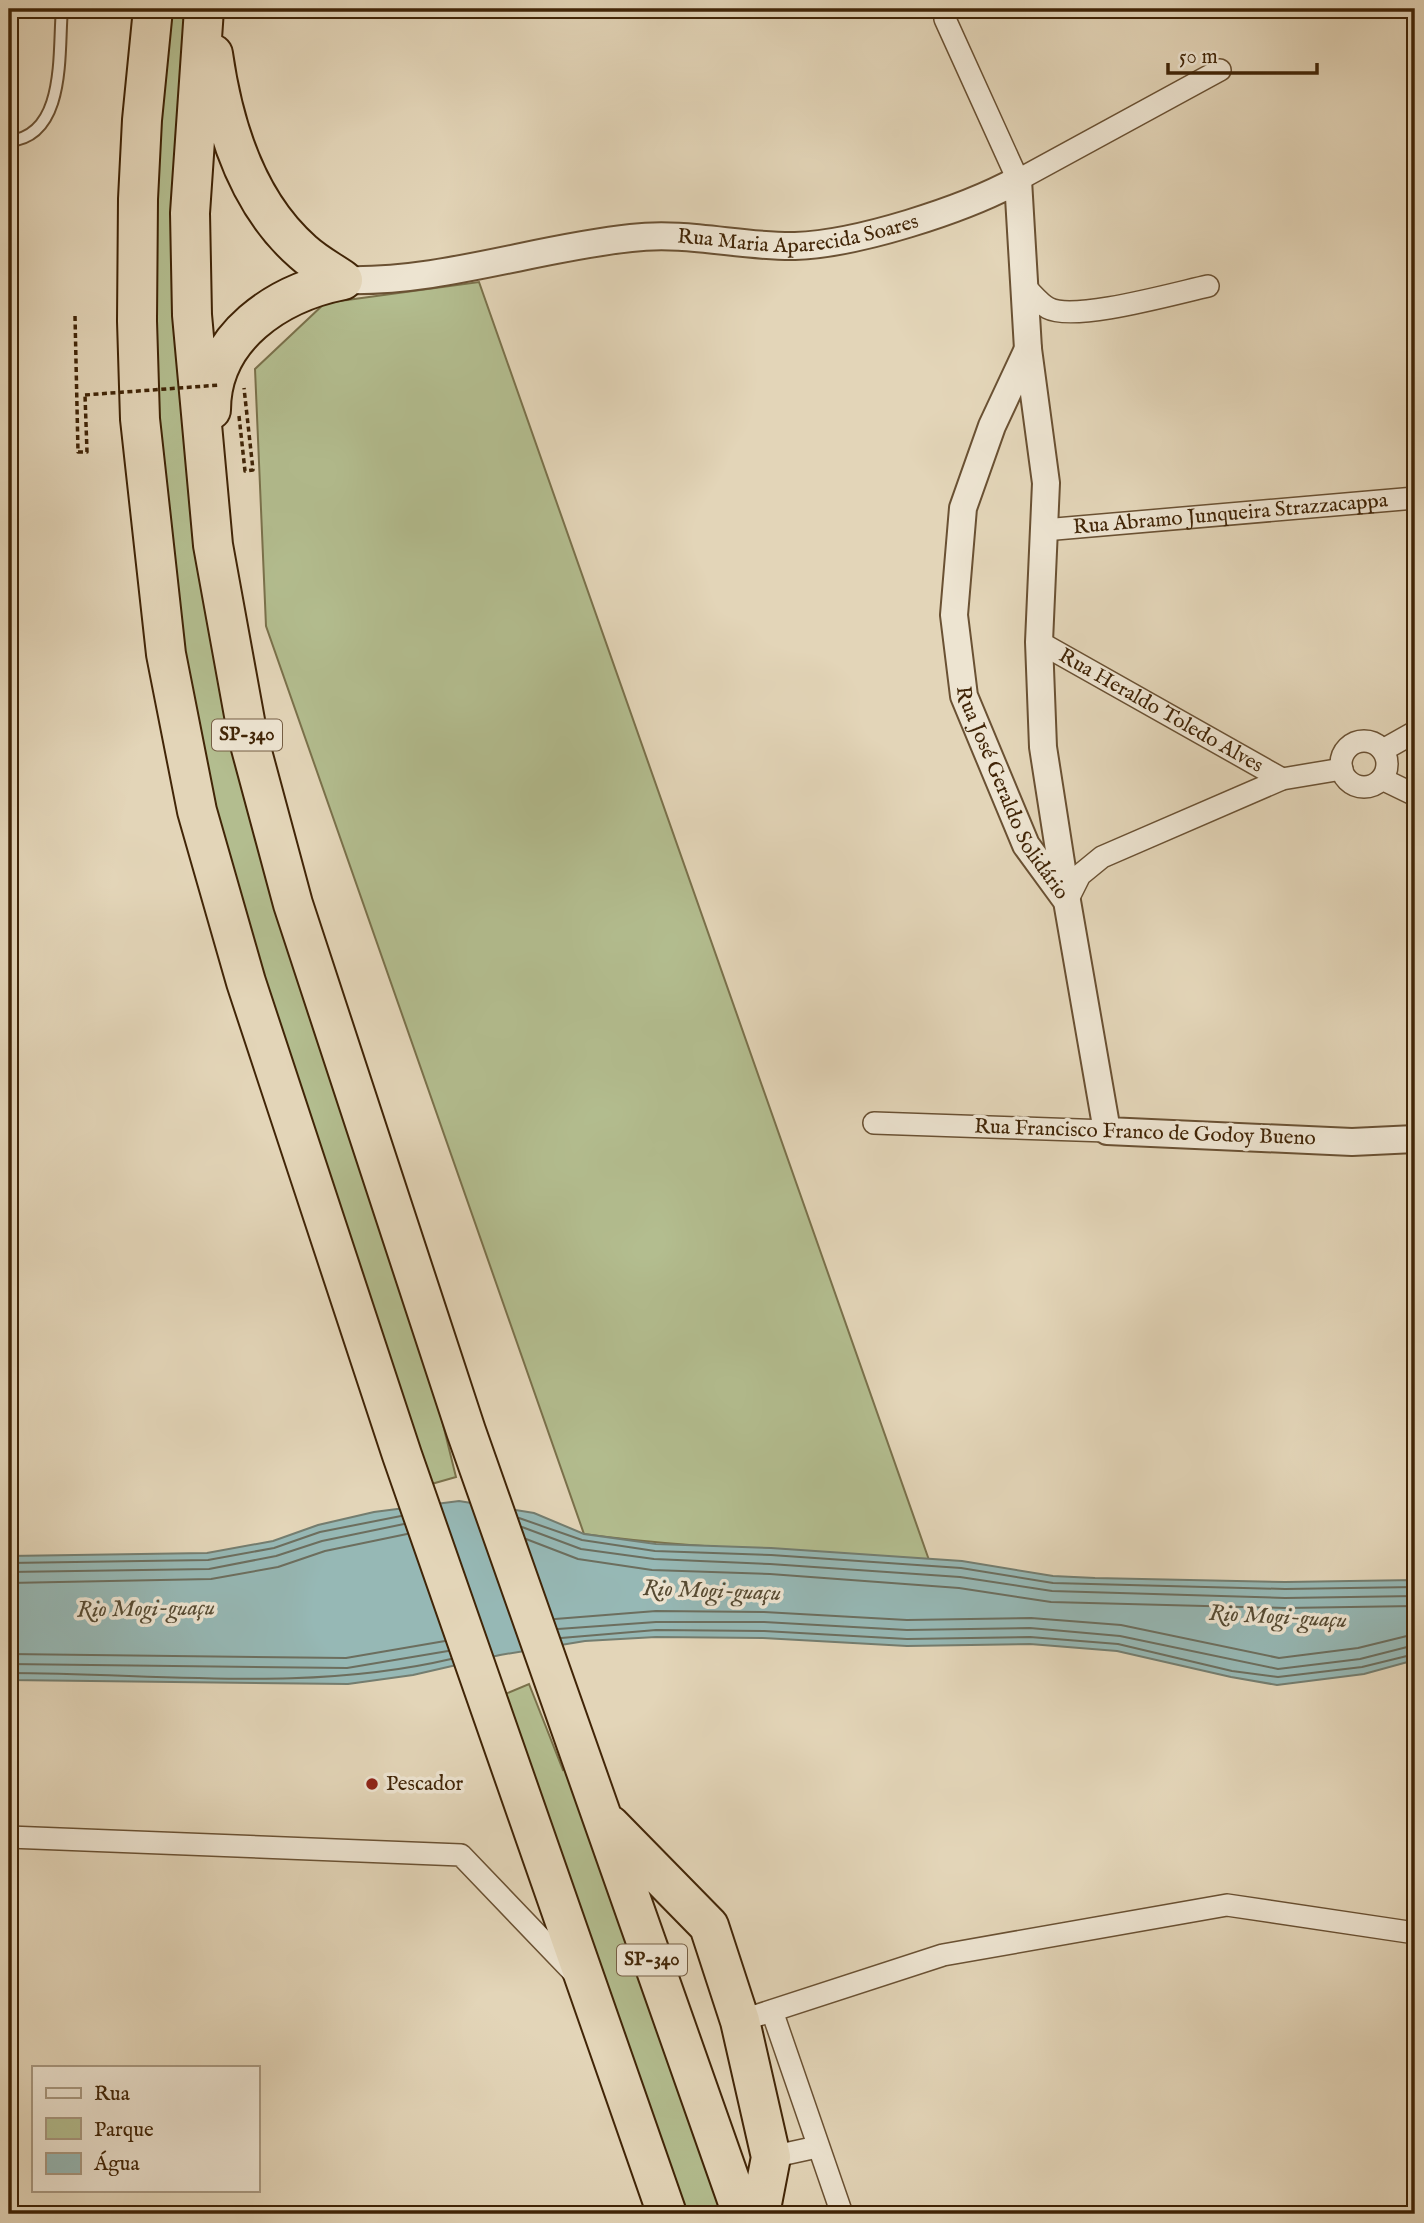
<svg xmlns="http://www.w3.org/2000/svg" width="1424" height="2223" viewBox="0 0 1424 2223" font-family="'IM FELL English',serif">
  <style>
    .green { fill: #b3bd8f; stroke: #7a714b; stroke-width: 2 }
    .water { fill: #96b8b5; stroke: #747d6f; stroke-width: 2 }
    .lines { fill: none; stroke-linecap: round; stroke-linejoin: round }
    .shore { stroke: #6c6e5e; stroke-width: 2 }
    .service-casing { stroke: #6a5133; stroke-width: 14 }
    .minor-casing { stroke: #6a5133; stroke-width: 24 }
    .tertiary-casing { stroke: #6a5133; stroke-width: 30 }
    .motorway-casing { stroke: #412507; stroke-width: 42 }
    .path { stroke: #412507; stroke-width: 3.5; stroke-dasharray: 5 3.5; stroke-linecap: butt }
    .service { stroke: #ede4d1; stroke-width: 10 }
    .minor { stroke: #ede4d1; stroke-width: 21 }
    .tertiary { stroke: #ede4d1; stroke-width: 26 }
    .motorway { stroke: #e3d5b8; stroke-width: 38 }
    .path-bridge { stroke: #412507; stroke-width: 3.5; stroke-dasharray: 5 3.5; stroke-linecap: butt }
    .poi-dot { fill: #8f2418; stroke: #ede4d1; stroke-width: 2.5 }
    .labels { text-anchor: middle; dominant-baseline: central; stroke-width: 7; stroke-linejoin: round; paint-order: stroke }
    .shield { fill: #ede4d1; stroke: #755e44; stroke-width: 2 }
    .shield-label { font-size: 19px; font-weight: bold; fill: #412507 }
    .street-label { font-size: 21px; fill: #412507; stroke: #ede4d1 }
    .poi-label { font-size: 21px; fill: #412507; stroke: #ede4d1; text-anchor: start }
    .water-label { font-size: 23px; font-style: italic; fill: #564a32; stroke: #ede4d1 }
  </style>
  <rect width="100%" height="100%" fill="#e3d5b8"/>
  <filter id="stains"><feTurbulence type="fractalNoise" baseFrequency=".00286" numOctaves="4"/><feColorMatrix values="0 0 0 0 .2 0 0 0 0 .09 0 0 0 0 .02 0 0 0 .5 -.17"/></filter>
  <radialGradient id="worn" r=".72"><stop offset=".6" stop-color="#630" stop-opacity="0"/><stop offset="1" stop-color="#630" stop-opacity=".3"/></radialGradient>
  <path class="green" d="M 164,9 L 194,9 L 196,523 L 429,1368 L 456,1477 L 428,1485 L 245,945 L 195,751 L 152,429 L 159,55 Z
    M 479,282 L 929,1560 C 814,1550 698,1550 584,1534 L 266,626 L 255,369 L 325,303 Z
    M 529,1684 L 563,1770 L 572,1767 L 729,2214 L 680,2214 L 498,1697 Z"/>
  <path class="water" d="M 459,1501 L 534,1513 L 584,1534 L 656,1544 L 771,1548 L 962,1561 L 1053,1576 L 1095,1578 L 1285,1582 L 1415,1580 L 1415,1660 L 1364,1674 L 1277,1685 L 1231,1677 L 1117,1651 L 1030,1644 L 907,1646 L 763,1638 L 656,1637 L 585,1641 L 500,1655 L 413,1675 L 348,1684 L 9,1680 L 9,1556 L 207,1553 L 273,1541 L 318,1525 L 374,1512 Z"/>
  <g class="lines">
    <path class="shore" d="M 519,1518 L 582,1540 L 655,1551 L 771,1555 L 961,1568 L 1053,1583 L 1285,1589 L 1415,1587
      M 522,1527 L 581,1549 L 654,1559 L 770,1564 L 960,1577 L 1052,1591 L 1285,1598 L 1415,1596
      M 526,1539 L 578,1559 L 652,1570 L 770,1574 L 959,1588 L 1051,1602 L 1285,1608 L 1415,1606
      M 9,1563 L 208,1560 L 274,1548 L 320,1532 L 401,1516
      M 9,1572 L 209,1569 L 276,1556 L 322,1541 L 404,1524
      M 9,1583 L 211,1579 L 278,1567 L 325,1551 L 407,1534
      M 555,1619 L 656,1611 L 764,1612 L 907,1620 L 1031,1618 L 1121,1625 L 1279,1658 L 1358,1648 L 1415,1634
      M 558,1629 L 656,1622 L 764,1622 L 907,1630 L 1030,1628 L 1120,1636 L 1278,1669 L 1360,1659 L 1415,1645
      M 561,1638 L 656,1630 L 764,1631 L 907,1639 L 1030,1637 L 1118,1644 L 1232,1671 L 1278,1677 L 1362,1667 L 1415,1654
      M 9,1654 L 346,1658 L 445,1641
      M 9,1664 L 347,1668 L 448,1651
      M 9,1673 C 156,1673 307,1693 451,1659"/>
    <defs>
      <path id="service" d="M 9,141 C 67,136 58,51 62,9"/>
      <g id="minor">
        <path d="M 945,19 L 1018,180 L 1220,70"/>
        <path d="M 1024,286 C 1031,292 1039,303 1048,308 C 1074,322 1176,293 1208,286"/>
        <path id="s1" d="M 1044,530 L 1415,498"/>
        <path id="s2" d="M 1039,642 L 1282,779"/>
        <circle cx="1364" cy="764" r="23"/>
        <path d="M 1383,750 L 1415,732"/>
        <path d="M 1382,779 L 1415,795"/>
        <path d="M 1067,901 L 1080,875 L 1102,857 L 1282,779 L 1342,769"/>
        <path d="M 874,1123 L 1107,1131"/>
        <path d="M 9,1837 L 461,1855 L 575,1974"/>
        <path d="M 772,2011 L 842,2214"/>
        <path d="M 740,2021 L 943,1955 L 1227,1905 L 1415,1933"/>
        <path d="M 771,2157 L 817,2147"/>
      </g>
      <g id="tertiary">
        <path id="s3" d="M 343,280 C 441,283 535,248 631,238 C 687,231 740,247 795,246 C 857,244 963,210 1018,180 L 1028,349 L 1046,483 L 1039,642 L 1043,747 L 1067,901 L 1107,1131 L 1352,1142 L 1415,1139"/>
        <path id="s4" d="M 1028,349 L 992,426 L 963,508 L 954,615 L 964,696 L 1026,845 L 1064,897"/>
      </g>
      <path id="motorway" d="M 153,9 L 142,120 L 138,199 L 137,321 L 140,419 L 166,654 L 197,811 L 246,982 L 402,1455 L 667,2214
        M 204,9 L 190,213 L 192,315 L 213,545 L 248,737 L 293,904 L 466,1431 L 742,2214
        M 213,54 C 223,124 247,203 303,252 C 315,263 330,271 343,280
        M 211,410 C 211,336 278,293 343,280
        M 610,1825 L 709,1926 L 740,2021 L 771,2157 L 760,2214"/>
    </defs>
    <use href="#service" class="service-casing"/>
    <use href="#minor" class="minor-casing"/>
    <use href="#tertiary" class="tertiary-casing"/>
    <use href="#motorway" class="motorway-casing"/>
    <path class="path" d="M 75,316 L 78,452 L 87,452 L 85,395
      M 239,416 L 245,471 L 253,470 L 244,388"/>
    <use href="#service" class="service"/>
    <use href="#minor" class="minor"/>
    <use href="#tertiary" class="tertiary"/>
    <use href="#motorway" class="motorway"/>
    <path class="path-bridge" d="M 85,395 L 219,385"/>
  </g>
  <circle class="poi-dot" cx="372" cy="1784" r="7"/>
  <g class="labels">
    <g class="shield">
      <rect x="212" y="719.5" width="70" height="31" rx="5"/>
      <rect x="617" y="1944.5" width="70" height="31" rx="5"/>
    </g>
    <g class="shield-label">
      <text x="247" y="735">SP-340</text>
      <text x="652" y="1960">SP-340</text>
    </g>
    <g class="street-label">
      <text stroke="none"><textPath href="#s3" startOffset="460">Rua Maria Aparecida Soares</textPath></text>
      <text stroke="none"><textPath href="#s1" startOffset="187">Rua Abramo Junqueira Strazzacappa</textPath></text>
      <text stroke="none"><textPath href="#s2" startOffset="140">Rua Heraldo Toledo Alves</textPath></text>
      <text stroke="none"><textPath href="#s4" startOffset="469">Rua José Geraldo Solidário</textPath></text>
      <text transform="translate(1145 1133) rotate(2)">Rua Francisco Franco de Godoy Bueno</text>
    </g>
    <g class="poi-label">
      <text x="386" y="1784">Pescador</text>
    </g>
    <g class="water-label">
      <text transform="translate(712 1591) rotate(2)">Rio Mogi-guaçu</text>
      <text transform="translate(146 1609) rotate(-1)">Rio Mogi-guaçu</text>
      <text transform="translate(1278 1617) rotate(3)">Rio Mogi-guaçu</text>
    </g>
  </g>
  <rect width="1424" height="2223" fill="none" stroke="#e3d5b8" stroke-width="35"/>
  <rect x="10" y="10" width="1403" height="2202" fill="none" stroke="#412507" stroke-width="3.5"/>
  <rect x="18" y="18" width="1389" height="2188" fill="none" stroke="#412507" stroke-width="2"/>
  <rect x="32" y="2066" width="228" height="126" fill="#ede4d1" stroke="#a89880" stroke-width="2"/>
  <rect x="46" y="2088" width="35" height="10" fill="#ede4d1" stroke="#a89880" stroke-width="2"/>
  <text x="94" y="2100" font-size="21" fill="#412507">Rua</text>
  <rect x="46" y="2118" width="35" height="21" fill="#b3bd8f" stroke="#a89880" stroke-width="2"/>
  <text x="94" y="2136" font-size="21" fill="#412507">Parque</text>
  <rect x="46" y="2153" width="35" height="21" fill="#96b8b5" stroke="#a89880" stroke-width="2"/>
  <text x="94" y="2170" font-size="21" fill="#412507">Água</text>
  <path d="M1168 63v10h149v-10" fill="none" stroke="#412507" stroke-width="3.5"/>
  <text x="1179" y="63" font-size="21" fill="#412507" stroke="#ede4d1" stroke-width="5" paint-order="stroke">50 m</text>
  <rect width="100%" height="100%" filter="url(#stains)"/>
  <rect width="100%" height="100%" fill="url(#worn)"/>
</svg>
